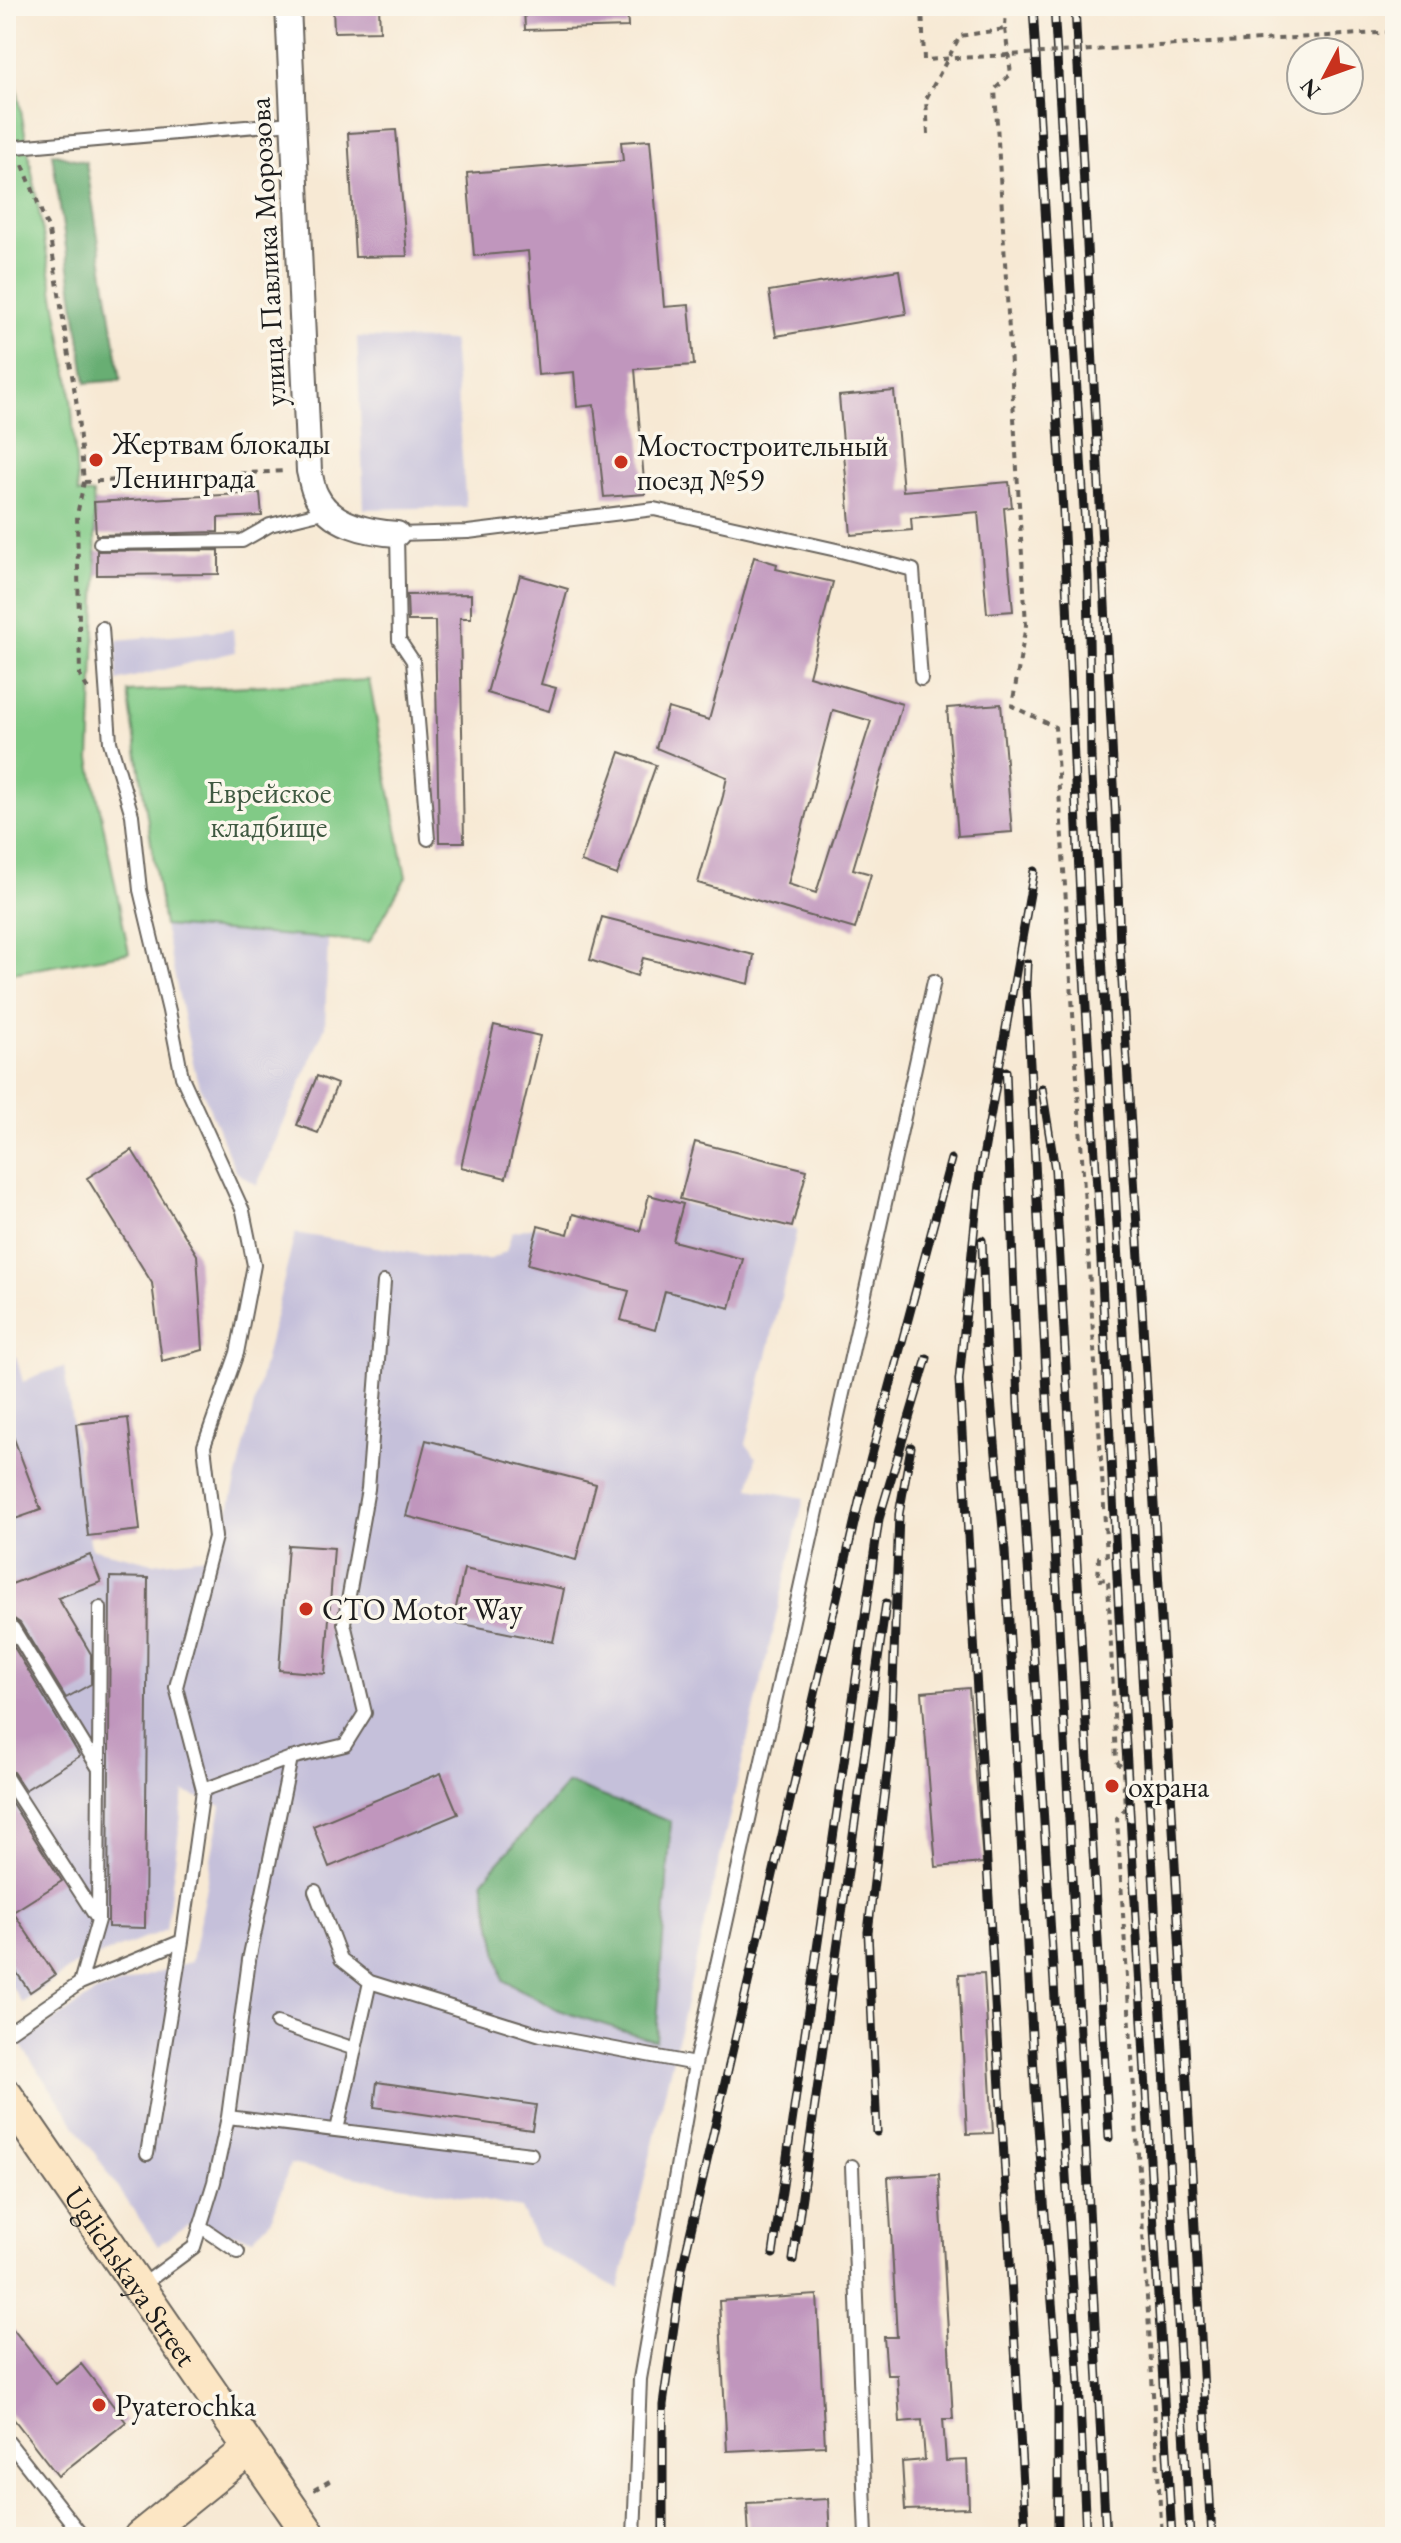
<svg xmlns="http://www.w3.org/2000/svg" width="1401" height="2543" viewBox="0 0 1401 2543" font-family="'EB Garamond',serif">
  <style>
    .industrial { fill: #c5c0da }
    .green { fill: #81ca86; stroke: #4e7351; stroke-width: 2 }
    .forest { fill: #68ae73; stroke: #426548; stroke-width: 2 }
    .building { fill: #c096bd; fill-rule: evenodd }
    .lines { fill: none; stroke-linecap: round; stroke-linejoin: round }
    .lane-casing { stroke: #69645c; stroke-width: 16 }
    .street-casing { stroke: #69645c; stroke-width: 28 }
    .secondary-casing { stroke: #69645c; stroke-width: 36 }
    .path { stroke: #69645c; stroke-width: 4; stroke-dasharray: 6 6; stroke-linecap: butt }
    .lane { stroke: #fff; stroke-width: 12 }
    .street { stroke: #fff; stroke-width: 24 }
    .secondary { stroke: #fce6c4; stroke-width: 32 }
    .rail-casing { stroke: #1c1c1c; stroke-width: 9 }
    .rail { stroke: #fbf7ec; stroke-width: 6; stroke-dasharray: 18; stroke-linecap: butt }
    .path-bridge { stroke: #69645c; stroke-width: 4; stroke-dasharray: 6 6; stroke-linecap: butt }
    .poi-dot { fill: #c8321e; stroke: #fbf7ec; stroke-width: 3 }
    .labels { text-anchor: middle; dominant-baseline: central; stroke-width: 7; stroke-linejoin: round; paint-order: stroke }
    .street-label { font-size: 30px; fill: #1c1c1c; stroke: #fbf7ec }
    .poi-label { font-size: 30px; fill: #1c1c1c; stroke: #fbf7ec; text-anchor: start }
    .park-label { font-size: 30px; fill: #3f5941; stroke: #fbf7ec }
  </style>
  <rect width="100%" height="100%" fill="#fbf7ec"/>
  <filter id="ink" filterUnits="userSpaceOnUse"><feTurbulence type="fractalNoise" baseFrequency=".0125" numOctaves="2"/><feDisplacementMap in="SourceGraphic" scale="16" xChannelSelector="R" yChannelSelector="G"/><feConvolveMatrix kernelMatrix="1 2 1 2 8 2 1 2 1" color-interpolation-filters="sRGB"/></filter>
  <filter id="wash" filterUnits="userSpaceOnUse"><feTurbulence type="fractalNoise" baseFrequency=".006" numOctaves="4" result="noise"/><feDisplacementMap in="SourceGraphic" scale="32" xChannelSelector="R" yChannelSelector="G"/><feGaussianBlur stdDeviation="1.8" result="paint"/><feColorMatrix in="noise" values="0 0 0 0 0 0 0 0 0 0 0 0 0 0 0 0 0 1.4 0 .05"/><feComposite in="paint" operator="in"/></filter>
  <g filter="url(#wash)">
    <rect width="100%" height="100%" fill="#f7e9d4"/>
    <path class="industrial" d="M 357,337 L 453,341 L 466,507 L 364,509 Z
      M 233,629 L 235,652 L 117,681 L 117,640 Z
      M 164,926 L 328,939 L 325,1027 L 257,1185 L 236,1172 L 196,1076 Z
      M 649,1195 L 797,1230 L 746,1444 L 756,1457 L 750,1488 L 804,1498 L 619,2289 L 538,2245 L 521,2208 L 290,2164 L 272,2219 L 253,2238 L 187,2225 L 158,2246 L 20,2044 L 95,1993 L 192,1961 L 221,1806 L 184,1792 L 166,1930 L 75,1965 L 22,2003 L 6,1978 L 6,1361 L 16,1356 L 23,1382 L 37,1375 L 64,1367 L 91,1548 L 153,1563 L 218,1556 L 295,1233 L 446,1259 L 491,1259 L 506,1251 L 512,1232 L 538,1226 L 568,1234 L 573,1214 L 639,1231 Z"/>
    <path class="green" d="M 6,27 L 70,384 L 78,493 L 93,494 L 97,575 L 90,759 L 129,953 L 6,974 Z
      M 369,680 L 406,877 L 369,942 L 164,926 L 128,692 Z"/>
    <path class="forest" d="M 52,153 L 86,162 L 121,380 L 86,383 Z
      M 568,1783 L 671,1822 L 656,2041 L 558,2010 L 503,1980 L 483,1880 Z"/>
    <g id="blocks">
      <path class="building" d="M 333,6 L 379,6 L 380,31 L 334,32 Z
        M 524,6 L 627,6 L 628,27 L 525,30 Z
        M 396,130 L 407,256 L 355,257 L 348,133 Z
        M 650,140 L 664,307 L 689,305 L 694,365 L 635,369 L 645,494 L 604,497 L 594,405 L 577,407 L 574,372 L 538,375 L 528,251 L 474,256 L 467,173 L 623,161 L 621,142 Z
        M 899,270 L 906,314 L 776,336 L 769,291 Z
        M 894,391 L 903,491 L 1009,482 L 1012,507 L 1004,508 L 1013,611 L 987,613 L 978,512 L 911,518 L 912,530 L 851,535 L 839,396 Z
        M 260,493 L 262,516 L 218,518 L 218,532 L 96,535 L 94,502 Z
        M 219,550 L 219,574 L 97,575 L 97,551 Z
        M 754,557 L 777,564 L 776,569 L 833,582 L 809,676 L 902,704 L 853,869 L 871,874 L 855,929 L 698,883 L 723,796 L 727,777 L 656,748 L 668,708 L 709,720 ZM 833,710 L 871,721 L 816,893 L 788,884 Z
        M 520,575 L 568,589 L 541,684 L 556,688 L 549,711 L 487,693 Z
        M 471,594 L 471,618 L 460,618 L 464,842 L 439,842 L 435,621 L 408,621 L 407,595 Z
        M 1001,704 L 1012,832 L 958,836 L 947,708 Z
        M 620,752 L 656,765 L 617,875 L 581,862 Z
        M 602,917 L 754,955 L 749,984 L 643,958 L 637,976 L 590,960 Z
        M 494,1025 L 540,1036 L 506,1178 L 461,1167 Z
        M 317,1076 L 337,1084 L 318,1133 L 297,1125 Z
        M 695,1142 L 807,1170 L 792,1227 L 680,1199 Z
        M 132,1150 L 197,1255 L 203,1350 L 162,1361 L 152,1283 L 87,1178 Z
        M 649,1195 L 683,1204 L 673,1241 L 743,1259 L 730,1308 L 665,1291 L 655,1330 L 621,1320 L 629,1291 L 528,1264 L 538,1226 L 568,1234 L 573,1214 L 640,1231 Z
        M 128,1418 L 140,1530 L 88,1536 L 76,1424 Z
        M 8,1423 L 41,1510 L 15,1519 L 6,1497 Z
        M 426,1440 L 596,1484 L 576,1560 L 406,1516 Z
        M 288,1545 L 334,1548 L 325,1674 L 279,1670 Z
        M 90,1555 L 101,1582 L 58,1598 L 91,1654 L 91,1684 L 66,1698 L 20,1623 L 14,1619 L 6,1623 L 6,1586 Z
        M 464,1569 L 564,1589 L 553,1642 L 453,1622 Z
        M 110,1577 L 148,1578 L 145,1928 L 108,1927 Z
        M 6,1634 L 80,1756 L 25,1790 L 13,1772 L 6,1768 Z
        M 969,1688 L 983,1863 L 936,1867 L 922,1692 Z
        M 441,1773 L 458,1814 L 329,1867 L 313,1826 Z
        M 6,1794 L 62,1881 L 13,1912 L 55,1975 L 30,1992 L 6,1957 Z
        M 984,1973 L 993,2133 L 967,2134 L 959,1974 Z
        M 377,2082 L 536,2105 L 532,2130 L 374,2107 Z
        M 939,2174 L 953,2419 L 943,2419 L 946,2461 L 967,2460 L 969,2508 L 905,2510 L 902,2462 L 925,2460 L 922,2420 L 900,2422 L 897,2375 L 887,2375 L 884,2337 L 897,2337 L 888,2177 Z
        M 817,2295 L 825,2446 L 727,2451 L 719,2301 Z
        M 6,2320 L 56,2384 L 81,2364 L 126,2422 L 58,2476 L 6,2409 Z
        M 828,2499 L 830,2537 L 749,2537 L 747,2503 Z"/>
    </g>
  </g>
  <g filter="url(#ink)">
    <use href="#blocks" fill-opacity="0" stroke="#69645c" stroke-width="2"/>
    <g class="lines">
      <defs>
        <path id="lane" d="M 16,147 L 292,123
          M 100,543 L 242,541 L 270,525 L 327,511
          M 102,628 L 110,742 L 132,815 L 140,890 L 169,1011 L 182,1077 L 243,1211 L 254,1265 L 237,1353 L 204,1446 L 215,1537 L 176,1687 L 203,1790
          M 428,839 L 413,661 L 399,640 L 397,534 L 468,532 L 654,509 L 841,551 L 913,570 L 921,679
          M 13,1628 L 99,1769
          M 6,1777 L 98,1920
          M 315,1891 L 341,1959 L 370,1982
          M 80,1983 L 98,1920 L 100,1608
          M 277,2023 L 355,2049
          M 6,2034 L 80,1983 L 182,1941 L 203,1790 L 291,1758 L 345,1745 L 365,1713 L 344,1623 L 368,1489 L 384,1282
          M 228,2117 L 531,2154
          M 337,2130 L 370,1982 L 541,2035 L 695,2064
          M 147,2154 L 182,1941
          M 852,2166 L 866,2537
          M 200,2226 L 238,2252
          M 141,2286 L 194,2247 L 214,2182 L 228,2117 L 249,1960 L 291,1758
          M 6,2439 L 83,2537
          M 634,2537 L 640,2379 L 695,2064 L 934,981"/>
        <path id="street" d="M 288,6 L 309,471 C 311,478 312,488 316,495 C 330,525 367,532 397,534"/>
        <g id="secondary">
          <path id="s1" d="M 6,2095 L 311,2537"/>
          <path d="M 140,2537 L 249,2449"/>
        </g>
      </defs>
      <use href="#lane" class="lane-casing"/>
      <use href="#street" class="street-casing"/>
      <use href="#secondary" class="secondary-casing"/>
      <path class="path" d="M 1005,29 L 1011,74 L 995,89 L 1026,625 L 1012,706 L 1055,727 L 1107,1555 L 1099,1557 L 1098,1580 L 1108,1579 L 1116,1760 L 1123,1770 L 1125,1809 L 1117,1818 L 1162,2537
        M 928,134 L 926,99 L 960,36 L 1005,29 L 1006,6
        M 23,165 L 49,231 L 77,406 L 84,482 L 77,515 L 80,676 L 88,689
        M 84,482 L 286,471
        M 314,2490 L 333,2479"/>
      <use href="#lane" class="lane"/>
      <use href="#street" class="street"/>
      <use href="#secondary" class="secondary"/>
      <defs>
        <path id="rail" d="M 1033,6 L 1063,511 L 1082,941 L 1099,1221 L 1123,1695 L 1172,2537
          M 1054,6 L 1088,576 L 1091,758 L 1190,2537
          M 1075,6 L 1116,824 L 1120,948 L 1166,1701 L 1212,2537
          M 1027,963 L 1026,987 L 1106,2537
          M 1006,1071 L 1018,1404 L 1080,2401 L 1086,2537
          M 1042,1088 L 1055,1170 L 1109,2138
          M 982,1240 L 986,1345 L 1005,1551 L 1035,2089 L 1058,2377 L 1058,2537
          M 877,2132 L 868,1932 L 891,1740 L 899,1514 L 911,1447
          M 773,2254 L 879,1519 L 927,1358
          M 793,2260 L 886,1603
          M 663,2537 L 663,2405 L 682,2269 L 859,1502 L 951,1159
          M 1026,2537 L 959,1380 L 980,1174 L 1034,871"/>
      </defs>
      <use href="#rail" class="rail-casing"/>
      <use href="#rail" class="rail"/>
      <path class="path-bridge" d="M 922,6 L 924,60 L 1395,32"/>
    </g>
  </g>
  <g class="poi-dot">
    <circle cx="96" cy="460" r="8"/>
    <circle cx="621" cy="462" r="8"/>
    <circle cx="306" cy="1609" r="8"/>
    <circle cx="1112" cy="1786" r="8"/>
    <circle cx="99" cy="2405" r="8"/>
  </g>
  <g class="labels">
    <g class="street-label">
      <text transform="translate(267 252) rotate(-93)">улица Павлика Морозова</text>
      <text stroke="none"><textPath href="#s1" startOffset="220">Uglichskaya Street</textPath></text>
    </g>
    <g class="poi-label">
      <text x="112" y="443">Жертвам блокады<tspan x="112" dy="34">Ленинграда</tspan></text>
      <text x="637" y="445">Мостостроительный<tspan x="637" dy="34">поезд №59</tspan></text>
      <text x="322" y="1609">СТО Motor Way</text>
      <text x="1128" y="1786">охрана</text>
      <text x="115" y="2405">Pyaterochka</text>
    </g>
    <g class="park-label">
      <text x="269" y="792">Еврейское<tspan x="269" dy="34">кладбище</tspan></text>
    </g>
  </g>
  <rect width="1401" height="2543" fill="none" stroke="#fbf7ec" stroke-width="32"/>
  <g transform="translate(1325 76) rotate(229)"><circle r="38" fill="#fbf7ec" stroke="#a29f99" stroke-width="2"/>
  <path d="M0-6L14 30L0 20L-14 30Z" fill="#c8321e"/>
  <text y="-12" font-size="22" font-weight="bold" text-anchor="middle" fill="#1c1c1c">N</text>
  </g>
</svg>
